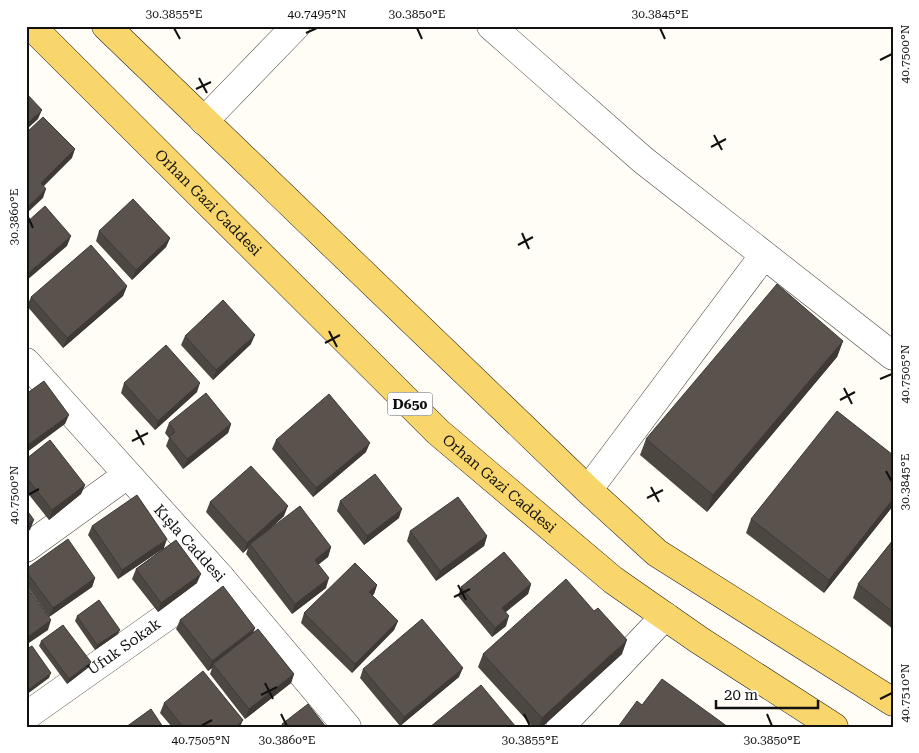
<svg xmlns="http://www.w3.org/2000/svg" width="919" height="753" viewBox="0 0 919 753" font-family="'Roboto Serif',serif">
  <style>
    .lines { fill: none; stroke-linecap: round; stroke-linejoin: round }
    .street-casing { stroke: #444; stroke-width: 29 }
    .primary-casing { stroke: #222; stroke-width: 29 }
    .street { stroke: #fff; stroke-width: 28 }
    .primary { stroke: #f9d66b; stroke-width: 28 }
    .wall { fill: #4d4742 }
    .shaded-wall { fill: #3f3936 }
    .building { fill: #5a524d; stroke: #3f3936 }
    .ticks { fill: none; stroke: #111; stroke-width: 2 }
    .labels { text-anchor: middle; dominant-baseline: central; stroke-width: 5; stroke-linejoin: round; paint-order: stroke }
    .shield { fill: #fff; stroke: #585858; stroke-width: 1 }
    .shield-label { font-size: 14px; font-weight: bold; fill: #111 }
    .street-label { font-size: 15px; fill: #111; stroke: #fff }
    .neatline { fill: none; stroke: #111; stroke-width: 2 }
    .ticks-label { font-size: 12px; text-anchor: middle; fill: #111 }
  </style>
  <rect width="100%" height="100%" fill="#fffdf5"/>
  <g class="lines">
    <defs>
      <g id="street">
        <path d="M 491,26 L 643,160 L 893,356"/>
        <path d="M 204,121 L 296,26"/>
        <path id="s1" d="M 26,362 L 221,578 L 347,727"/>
        <path d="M 588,490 L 764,255"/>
        <path d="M 26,548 L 127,475"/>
        <path id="s2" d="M 26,716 L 221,578"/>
        <path d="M 560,727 L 665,616"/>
      </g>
      <g id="primary">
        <path id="s3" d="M 31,26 L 438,432 L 613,580 L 699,640 L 834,727"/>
        <path d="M 106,26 L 588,490 L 657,553 L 893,702"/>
      </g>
    </defs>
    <use href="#street" class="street-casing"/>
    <use href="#primary" class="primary-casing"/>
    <use href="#street" class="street"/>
    <use href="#primary" class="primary"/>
  </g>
  <path class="wall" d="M 99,231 L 170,238 L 166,247 L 132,280 L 96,241 Z
    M 127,286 L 123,296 L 63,348 L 27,306 L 31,297 Z
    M 185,336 L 251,344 L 213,380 L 181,345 Z
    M 843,341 L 837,357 L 707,512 L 640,455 L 646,439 Z
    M 124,383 L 197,392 L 155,430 L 121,393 Z
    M 169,423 L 231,424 L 228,433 L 183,469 L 166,446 L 169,438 L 165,433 Z
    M 276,440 L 366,452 L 313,497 L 272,449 Z
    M 893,455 L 893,506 L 824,593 L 746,533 L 751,519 Z
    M 26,459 L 85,485 L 81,494 L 49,520 L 26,491 Z
    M 340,501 L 399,518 L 364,545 L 337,511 Z
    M 210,502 L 284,516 L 270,529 L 331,547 L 328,557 L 318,564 L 326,588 L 292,614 L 246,554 L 248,548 L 243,553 L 206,512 Z
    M 92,526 L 164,548 L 197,583 L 158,612 L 132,579 L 136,569 L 164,548 L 118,579 L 88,535 Z
    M 410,531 L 487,536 L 484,546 L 436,581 L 407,541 Z
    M 893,540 L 893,629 L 853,598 L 858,584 Z
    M 26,569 L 95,578 L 92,587 L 49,617 L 26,585 Z
    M 531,584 L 528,594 L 506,612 L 506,626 L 492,637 L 458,596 L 461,587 Z
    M 377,585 L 374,594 L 372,595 L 398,621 L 394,630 L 352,673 L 301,623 L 304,613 Z
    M 77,616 L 118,634 L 95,650 L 75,621 Z
    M 180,620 L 255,628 L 253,633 L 294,674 L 291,683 L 245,719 L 210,674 L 212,668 L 208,671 L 176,629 Z
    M 41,641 L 89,667 L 67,684 L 39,646 Z
    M 483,654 L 622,654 L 542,727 L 533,727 L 478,667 Z
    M 363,669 L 459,677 L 400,726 L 360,678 Z
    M 164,703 L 240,727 L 172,727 L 160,713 Z"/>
  <path class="shaded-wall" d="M 42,110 L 38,119 L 26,130 L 26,124 Z
    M 75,149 L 72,158 L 37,193 L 41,183 Z
    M 46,189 L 43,198 L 26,214 L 26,208 Z
    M 71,236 L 67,246 L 26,281 L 27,274 Z
    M 170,238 L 166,247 L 132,280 L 136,270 Z
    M 127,286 L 123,296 L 63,348 L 67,338 Z
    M 255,335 L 251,344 L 213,380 L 216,370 Z
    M 843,341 L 837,357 L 707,512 L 713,495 Z
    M 200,383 L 197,392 L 155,430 L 158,421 Z
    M 69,415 L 65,424 L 26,453 L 26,446 Z
    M 231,424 L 228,433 L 183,469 L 187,459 Z
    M 370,443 L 366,452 L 313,497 L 316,488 Z
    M 85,485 L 81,494 L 49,520 L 52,510 Z
    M 893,499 L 893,506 L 824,593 L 829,580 Z
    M 288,506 L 284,516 L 251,546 L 250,544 L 248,548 L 243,553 L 247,543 Z
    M 402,509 L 399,518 L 364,545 L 367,536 Z
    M 34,520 L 30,530 L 26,532 L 26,525 Z
    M 487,536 L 484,546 L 436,581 L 440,571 Z
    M 167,539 L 164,548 L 118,579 L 122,570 Z
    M 331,547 L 328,557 L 312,570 L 315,560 Z
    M 201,574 L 197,583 L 158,612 L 161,603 Z
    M 95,578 L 92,587 L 49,617 L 53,608 Z
    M 329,578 L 326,588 L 292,614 L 295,604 Z
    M 531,584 L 528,594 L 499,617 L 502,608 Z
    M 377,585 L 374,594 L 366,602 L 369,592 Z
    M 509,616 L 506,626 L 492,637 L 495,628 Z
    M 51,620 L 48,630 L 26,645 L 26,638 Z
    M 398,621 L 394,630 L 352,673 L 355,664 Z
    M 255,628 L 251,637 L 213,664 L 212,668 L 208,671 L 212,661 Z
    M 120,630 L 118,634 L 95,650 L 97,645 Z
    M 627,640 L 622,654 L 542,727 L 539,727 L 542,718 Z
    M 91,662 L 89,667 L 67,684 L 69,679 Z
    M 463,668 L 459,677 L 400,726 L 404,717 Z
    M 51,673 L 49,678 L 26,695 L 26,691 Z
    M 294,674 L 291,683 L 245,719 L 249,709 Z
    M 243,720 L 240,727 L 235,727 Z"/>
  <path class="building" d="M 26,93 L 42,110 L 26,124 Z
    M 43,117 L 75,149 L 41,183 L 46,189 L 26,208 L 26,133 Z
    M 133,199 L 170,238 L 136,270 L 99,231 Z
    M 45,206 L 71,236 L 27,274 L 26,223 Z
    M 91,245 L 127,286 L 67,338 L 31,297 Z
    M 777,284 L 843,341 L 713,495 L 646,439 Z
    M 223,300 L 255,335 L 216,370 L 185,336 Z
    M 166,345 L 200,383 L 158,421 L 124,383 Z
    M 44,381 L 69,415 L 26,446 L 26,394 Z
    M 206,393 L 231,424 L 187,459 L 169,437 L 175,432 L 169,423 Z
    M 329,394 L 370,443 L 316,488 L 276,440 Z
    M 837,411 L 893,455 L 893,499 L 829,580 L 751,519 Z
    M 50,440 L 85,485 L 52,510 L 26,477 L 26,459 Z
    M 251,466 L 288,506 L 247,543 L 210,502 Z
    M 375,474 L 402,509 L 367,536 L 340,501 Z
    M 137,495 L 167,539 L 122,570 L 92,526 Z
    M 458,497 L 487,536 L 440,571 L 410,531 Z
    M 300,506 L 331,547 L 315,560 L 329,578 L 295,604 L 250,544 Z
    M 26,509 L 34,520 L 26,525 Z
    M 68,539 L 95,578 L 53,608 L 26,571 L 26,569 Z
    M 176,540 L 201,574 L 161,603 L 136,569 Z
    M 893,540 L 893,612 L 858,584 Z
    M 504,552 L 531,584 L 502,608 L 509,616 L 495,628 L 461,587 Z
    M 355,563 L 377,585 L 369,592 L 398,621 L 355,664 L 304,613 Z
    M 566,579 L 594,611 L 598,608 L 627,640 L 542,718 L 483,654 Z
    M 26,586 L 51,620 L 26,638 Z
    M 223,586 L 255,628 L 212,661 L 180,620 Z
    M 99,600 L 120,630 L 97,645 L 77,616 Z
    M 422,619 L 463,668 L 404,717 L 363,669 Z
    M 63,625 L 91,662 L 69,679 L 41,641 Z
    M 258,629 L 294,674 L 249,709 L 213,664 Z
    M 32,646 L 51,673 L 26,691 L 26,649 Z
    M 203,671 L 243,720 L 235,727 L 183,727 L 164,703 Z
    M 662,679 L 728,727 L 618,727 L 637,701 L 642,705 Z
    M 481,685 L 516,727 L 430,727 Z
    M 308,704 L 326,727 L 284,727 L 282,724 Z
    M 151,709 L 163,727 L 126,727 Z"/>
  <path class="ticks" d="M 174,28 L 180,39M 417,28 L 422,39M 660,28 L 665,39M 306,33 L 317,28M 880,60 L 892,54M 199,78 L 207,93M 196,89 L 211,82M 714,135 L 722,150M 711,147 L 726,139M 28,217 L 33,228M 522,233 L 529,249M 518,245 L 533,237M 329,331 L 337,347M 325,343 L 340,335M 880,379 L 892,374M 844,388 L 852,404M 840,400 L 855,392M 136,430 L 144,445M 132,441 L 148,433M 886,471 L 892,482M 651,487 L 659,502M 28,495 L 39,489M 647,498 L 663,490M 458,585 L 466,600M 454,597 L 470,589M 265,683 L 273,699M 261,695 L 277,687M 880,699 L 892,693M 281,714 L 287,726M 524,714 L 530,726M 767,714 L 772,726M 201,726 L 212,720"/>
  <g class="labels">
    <rect class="shield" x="387.5" y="392.5" width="45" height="23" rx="4"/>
    <g class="shield-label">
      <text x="410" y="404">D650</text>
    </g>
    <g class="street-label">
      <text stroke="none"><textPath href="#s3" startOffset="250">Orhan Gazi Caddesi</textPath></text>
      <text stroke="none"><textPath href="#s3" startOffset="655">Orhan Gazi Caddesi</textPath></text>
      <text stroke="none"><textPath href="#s1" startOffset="244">Kışla Caddesi</textPath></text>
      <text stroke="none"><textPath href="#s2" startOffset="120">Ufuk Sokak</textPath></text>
    </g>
  </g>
  <rect width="919" height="753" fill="none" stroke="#ffffff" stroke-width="55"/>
  <path d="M716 700v8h102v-8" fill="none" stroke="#111111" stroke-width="2.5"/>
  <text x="724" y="700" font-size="15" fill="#111111" stroke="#ffffff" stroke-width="4" paint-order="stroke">20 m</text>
  <rect x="28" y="28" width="864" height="698" class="neatline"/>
  <g class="ticks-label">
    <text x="174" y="18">30.3855°E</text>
    <text x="317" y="18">40.7495°N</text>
    <text x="417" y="18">30.3850°E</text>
    <text x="660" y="18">30.3845°E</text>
    <text transform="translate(905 54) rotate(-90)" y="4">40.7500°N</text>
    <text transform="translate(14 217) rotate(-90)" y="4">30.3860°E</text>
    <text transform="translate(905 374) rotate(-90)" y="4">40.7505°N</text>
    <text transform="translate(905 482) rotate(-90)" y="4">30.3845°E</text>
    <text transform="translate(14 495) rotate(-90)" y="4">40.7500°N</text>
    <text transform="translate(905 693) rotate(-90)" y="4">40.7510°N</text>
    <text x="201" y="744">40.7505°N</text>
    <text x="287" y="744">30.3860°E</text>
    <text x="530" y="744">30.3855°E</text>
    <text x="772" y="744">30.3850°E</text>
  </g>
</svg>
